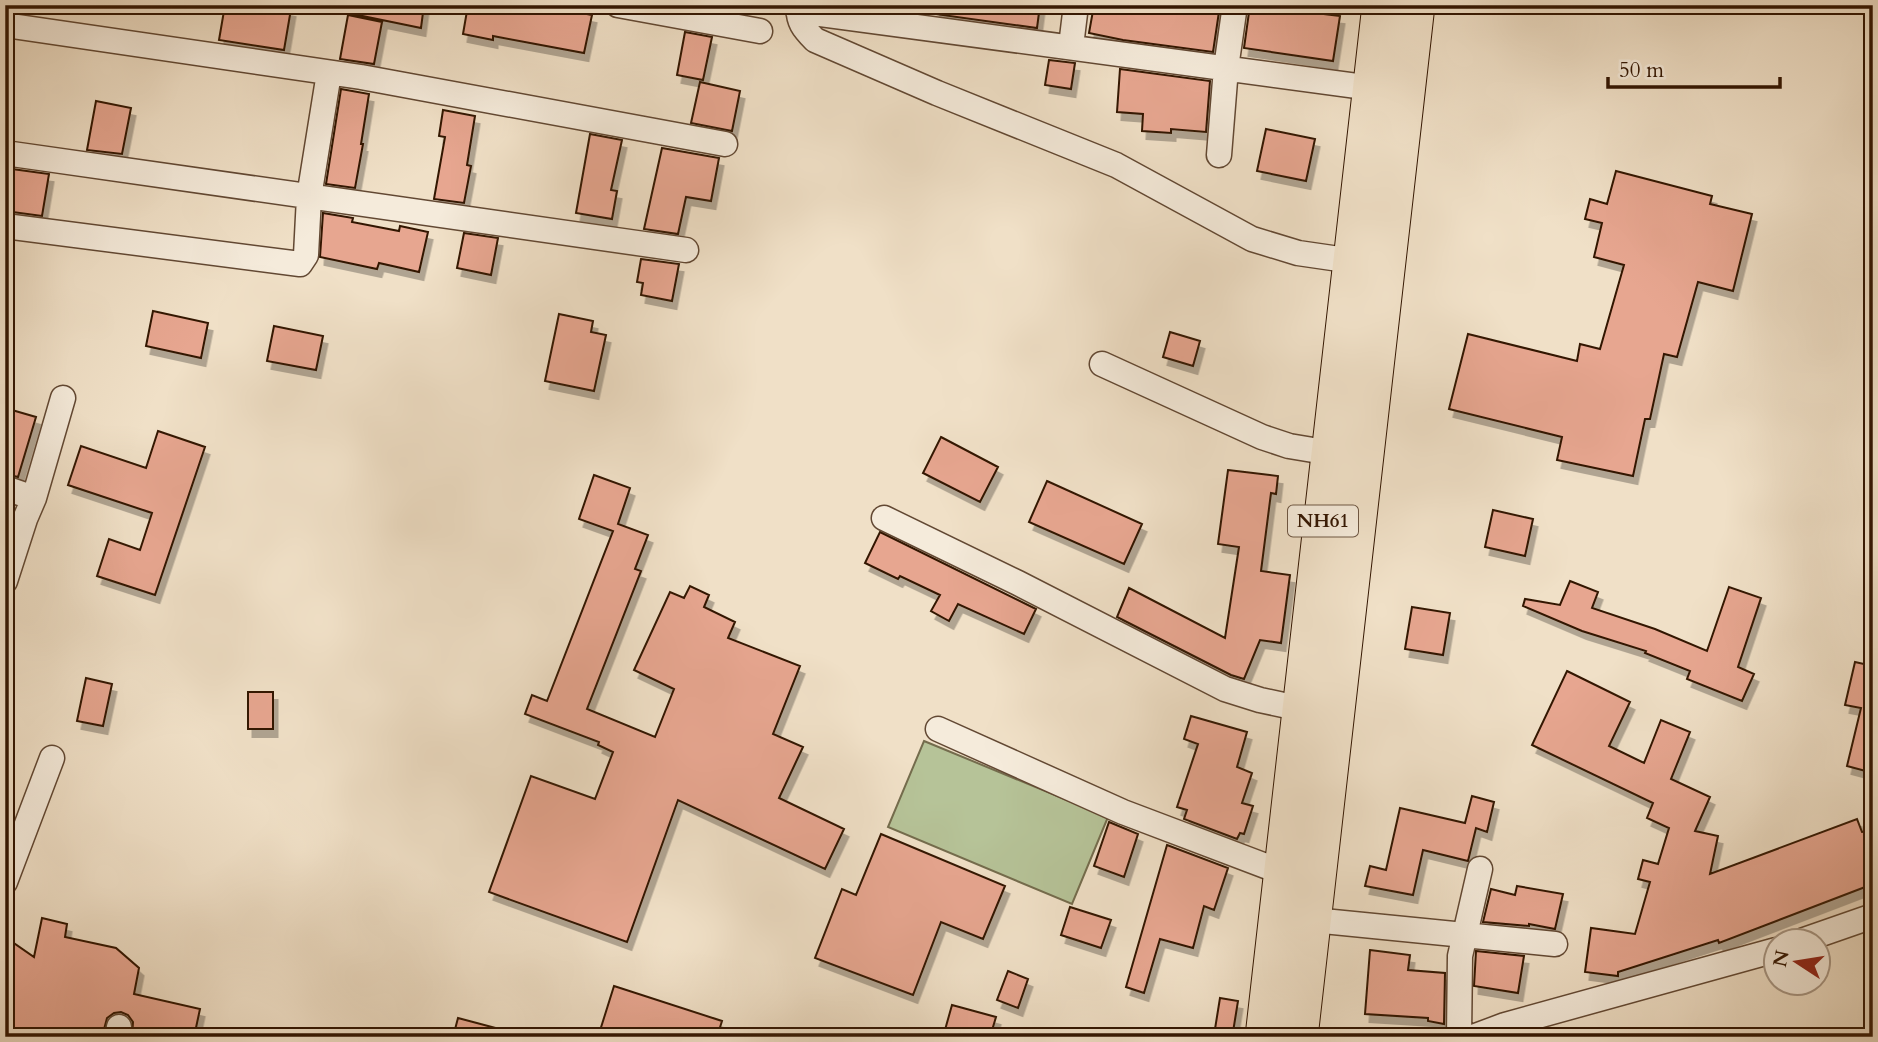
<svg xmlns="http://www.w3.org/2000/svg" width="1878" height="1042" viewBox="0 0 1878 1042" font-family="Cardo,serif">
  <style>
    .green { fill: #b6c398; stroke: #746c4d; stroke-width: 2 }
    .building { fill: #e7a690; stroke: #331602; stroke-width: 2; filter: url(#shadow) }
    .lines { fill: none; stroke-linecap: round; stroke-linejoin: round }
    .minor-casing { stroke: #624833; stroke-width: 27 }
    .highway-casing { stroke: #331602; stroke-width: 39 }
    .minor { stroke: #f5ebdb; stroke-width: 24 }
    .highway { stroke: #f0e0c7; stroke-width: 37 }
    .labels { text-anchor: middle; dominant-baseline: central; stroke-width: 6; stroke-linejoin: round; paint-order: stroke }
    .shield { fill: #f5ebdb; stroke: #6d5643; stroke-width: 2 }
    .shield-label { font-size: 19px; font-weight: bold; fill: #331602 }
  </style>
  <defs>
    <filter id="shadow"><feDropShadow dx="4.5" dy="8" stdDeviation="0" flood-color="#0004"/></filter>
  </defs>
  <rect width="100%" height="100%" fill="#f0e0c7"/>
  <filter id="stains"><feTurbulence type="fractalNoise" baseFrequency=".00286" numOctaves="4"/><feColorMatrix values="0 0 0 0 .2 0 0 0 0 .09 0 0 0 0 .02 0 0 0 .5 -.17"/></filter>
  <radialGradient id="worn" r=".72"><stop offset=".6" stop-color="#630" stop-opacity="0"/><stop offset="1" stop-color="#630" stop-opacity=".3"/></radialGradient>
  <path class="green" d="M 924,741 L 1108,817 L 1072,904 L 888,827 Z"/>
  <path class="building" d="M 225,5 L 269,5 L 291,9 L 284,50 L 219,40 Z
    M 349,5 L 424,5 L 421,28 L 348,13 Z
    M 468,5 L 540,5 L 592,15 L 584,53 L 493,36 L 493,40 L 463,34 Z
    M 936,5 L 1040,5 L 1037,28 L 935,14 Z
    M 1094,5 L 1220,5 L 1213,52 L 1123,40 L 1089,33 Z
    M 1250,5 L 1340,16 L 1333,61 L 1244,48 Z
    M 348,15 L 382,22 L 374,64 L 340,59 Z
    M 685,32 L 712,37 L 703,80 L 677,75 Z
    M 1049,60 L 1075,63 L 1071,89 L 1045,85 Z
    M 1120,69 L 1210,81 L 1206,132 L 1171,129 L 1171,133 L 1142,131 L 1143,114 L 1117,112 Z
    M 700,82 L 740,91 L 732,131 L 691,123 Z
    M 341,89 L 369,94 L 361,144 L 363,144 L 355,188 L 326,184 Z
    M 96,101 L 131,108 L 122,154 L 87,150 Z
    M 443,110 L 475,116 L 467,165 L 471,166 L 464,203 L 434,199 L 445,137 L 439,136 Z
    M 1266,129 L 1315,139 L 1306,181 L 1257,171 Z
    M 590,134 L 622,140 L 611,190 L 617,191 L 612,219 L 576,213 Z
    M 662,148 L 719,158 L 711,201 L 686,197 L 678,234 L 644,229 Z
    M 12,169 L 49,174 L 42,216 L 5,211 Z
    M 1616,171 L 1712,196 L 1710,204 L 1752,214 L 1733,291 L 1698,282 L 1677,357 L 1664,354 L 1650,419 L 1645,419 L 1633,476 L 1557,460 L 1562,437 L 1449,409 L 1468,334 L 1577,361 L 1580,344 L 1600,349 L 1624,265 L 1594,257 L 1602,223 L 1585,219 L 1590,199 L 1607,204 Z
    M 323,213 L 353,218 L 352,222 L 399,231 L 400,226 L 428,232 L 419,272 L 379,263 L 377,269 L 320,257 Z
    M 464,233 L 498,238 L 491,275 L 457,268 Z
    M 641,259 L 679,264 L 672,301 L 641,295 L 643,283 L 637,282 Z
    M 153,311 L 208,323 L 201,358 L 146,346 Z
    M 559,314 L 593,321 L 591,332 L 606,335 L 594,391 L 545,381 Z
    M 274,326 L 323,336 L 316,370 L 267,361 Z
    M 1170,332 L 1200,341 L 1193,366 L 1163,357 Z
    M 5,408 L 36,417 L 18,477 L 5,474 Z
    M 158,431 L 205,447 L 155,595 L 97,576 L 109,539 L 140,550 L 152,513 L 68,485 L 81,446 L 146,468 Z
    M 941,437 L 998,467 L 980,502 L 923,473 Z
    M 1228,470 L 1278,476 L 1276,494 L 1271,493 L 1261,571 L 1290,575 L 1281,643 L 1260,640 L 1244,679 L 1231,675 L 1117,617 L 1129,588 L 1225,638 L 1239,547 L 1218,544 Z
    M 594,475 L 630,488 L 618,524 L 648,535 L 635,569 L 641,571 L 587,709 L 655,737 L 674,689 L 634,670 L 670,592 L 684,598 L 690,586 L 709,595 L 704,607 L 735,622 L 728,638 L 800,666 L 773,734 L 803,747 L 779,798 L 844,829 L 825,869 L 678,800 L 627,942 L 489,892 L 531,776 L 595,799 L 613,752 L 598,745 L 599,742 L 525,714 L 532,695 L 547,701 L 613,531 L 579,519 Z
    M 1047,481 L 1142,524 L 1124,564 L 1029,522 Z
    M 1493,510 L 1533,519 L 1525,556 L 1485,547 Z
    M 880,532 L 1036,609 L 1024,634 L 958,604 L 949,621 L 931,611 L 940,595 L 900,576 L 898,579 L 865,563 Z
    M 1570,581 L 1598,592 L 1592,608 L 1655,629 L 1707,651 L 1729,587 L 1761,598 L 1738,667 L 1754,674 L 1742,701 L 1687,679 L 1690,671 L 1645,653 L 1646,651 L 1582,631 L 1523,606 L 1525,599 L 1560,605 Z
    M 1412,607 L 1450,613 L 1443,655 L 1405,649 Z
    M 1855,662 L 1873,666 L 1873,773 L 1847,766 L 1861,708 L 1845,705 Z
    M 1567,671 L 1630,702 L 1609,746 L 1644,763 L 1661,720 L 1690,732 L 1671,779 L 1710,797 L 1695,831 L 1718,836 L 1710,874 L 1857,819 L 1862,832 L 1873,831 L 1873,884 L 1719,943 L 1718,940 L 1618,972 L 1618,976 L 1585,972 L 1591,928 L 1635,934 L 1650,882 L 1638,879 L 1643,860 L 1658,864 L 1669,828 L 1647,818 L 1653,803 L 1532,745 Z
    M 86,678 L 112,684 L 103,726 L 77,721 Z
    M 248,692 L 273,692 L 273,729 L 248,729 Z
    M 1191,716 L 1247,732 L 1237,767 L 1252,773 L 1242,803 L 1253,806 L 1244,834 L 1240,833 L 1237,839 L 1184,819 L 1187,810 L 1177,807 L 1198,744 L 1184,739 Z
    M 1472,796 L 1494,802 L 1487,832 L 1476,828 L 1468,861 L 1423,850 L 1413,895 L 1365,886 L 1370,866 L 1386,870 L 1400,808 L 1465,823 Z
    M 1109,822 L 1138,834 L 1124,877 L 1094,866 Z
    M 881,834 L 1005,886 L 983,939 L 941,922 L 913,995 L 815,958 L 842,889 L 856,895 Z
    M 1167,845 L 1228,868 L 1214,910 L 1204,906 L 1193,948 L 1160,939 L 1144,993 L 1126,987 Z
    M 1517,886 L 1563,894 L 1555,929 L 1529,924 L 1529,926 L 1483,922 L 1491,889 L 1515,895 Z
    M 1070,907 L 1111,920 L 1101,948 L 1061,935 Z
    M 42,918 L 67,924 L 65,937 L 116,948 L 139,968 L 134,994 L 200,1009 L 194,1037 L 132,1037 L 133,1022 L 128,1015 L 121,1012 L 114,1013 L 107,1018 L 102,1037 L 5,1037 L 5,937 L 34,957 Z
    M 1370,950 L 1410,955 L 1408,970 L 1445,973 L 1444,1024 L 1428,1021 L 1428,1018 L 1365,1014 Z
    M 1476,951 L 1524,956 L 1518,993 L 1474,986 Z
    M 1008,971 L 1028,979 L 1018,1008 L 997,1000 Z
    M 614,986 L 722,1021 L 717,1037 L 598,1037 Z
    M 1220,998 L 1238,1001 L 1233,1032 L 1215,1029 Z
    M 952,1005 L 996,1017 L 990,1037 L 943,1037 Z
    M 458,1018 L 507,1031 L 507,1037 L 453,1037 Z"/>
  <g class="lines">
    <defs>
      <path id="minor" d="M 618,5 L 760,31
        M 799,5 C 797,21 804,29 815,40 L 937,93 L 1116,165 L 1252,239 L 1298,253 L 1353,261
        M 798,11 L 1372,88
        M 5,25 L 361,77 L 725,144
        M 1071,46 L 1076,5
        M 5,153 L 686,250
        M 1219,155 L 1226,68 L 1235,5
        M 5,226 L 300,264 L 306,255 L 309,197 L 329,73
        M 1102,364 L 1262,437 L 1289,446 L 1331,453
        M 5,488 L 34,498 L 25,519 L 5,581
        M 34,498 L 63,398
        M 884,518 L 1018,583 L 1225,689 L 1260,700 L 1302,709
        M 938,729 L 1123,812 L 1284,873
        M 5,882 L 52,758
        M 1313,920 L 1555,944
        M 1804,940 L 1873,916
        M 117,1037 L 119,1027
        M 1459,1037 L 1460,956 L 1480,869
        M 1473,1037 L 1505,1025 L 1776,950"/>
      <path id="highway" d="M 1264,1037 L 1381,5
        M 1299,1037 L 1416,5"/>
    </defs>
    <use href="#minor" class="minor-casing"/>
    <use href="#highway" class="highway-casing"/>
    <use href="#minor" class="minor"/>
    <use href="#highway" class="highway"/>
  </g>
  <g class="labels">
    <rect class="shield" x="1288" y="505.5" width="70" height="31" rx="5"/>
    <g class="shield-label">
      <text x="1323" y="521">NH61</text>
    </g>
  </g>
  <rect width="1878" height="1042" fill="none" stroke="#f0e0c7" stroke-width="28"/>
  <rect x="7" y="7" width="1864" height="1028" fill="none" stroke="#331602" stroke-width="3.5"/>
  <rect x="14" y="14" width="1850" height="1014" fill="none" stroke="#331602" stroke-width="2"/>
  <g transform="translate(1797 962) rotate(282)"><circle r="33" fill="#f5ebdb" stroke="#a79684" stroke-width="2"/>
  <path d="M0-5L12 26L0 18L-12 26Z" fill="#8f2418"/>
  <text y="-10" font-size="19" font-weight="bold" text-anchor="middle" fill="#331602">N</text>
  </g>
  <path d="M1608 77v10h172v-10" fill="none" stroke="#331602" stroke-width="3.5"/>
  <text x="1619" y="77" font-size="21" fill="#331602" stroke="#f5ebdb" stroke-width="5" paint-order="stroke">50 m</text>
  <rect width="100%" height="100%" filter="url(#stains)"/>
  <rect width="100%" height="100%" fill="url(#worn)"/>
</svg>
